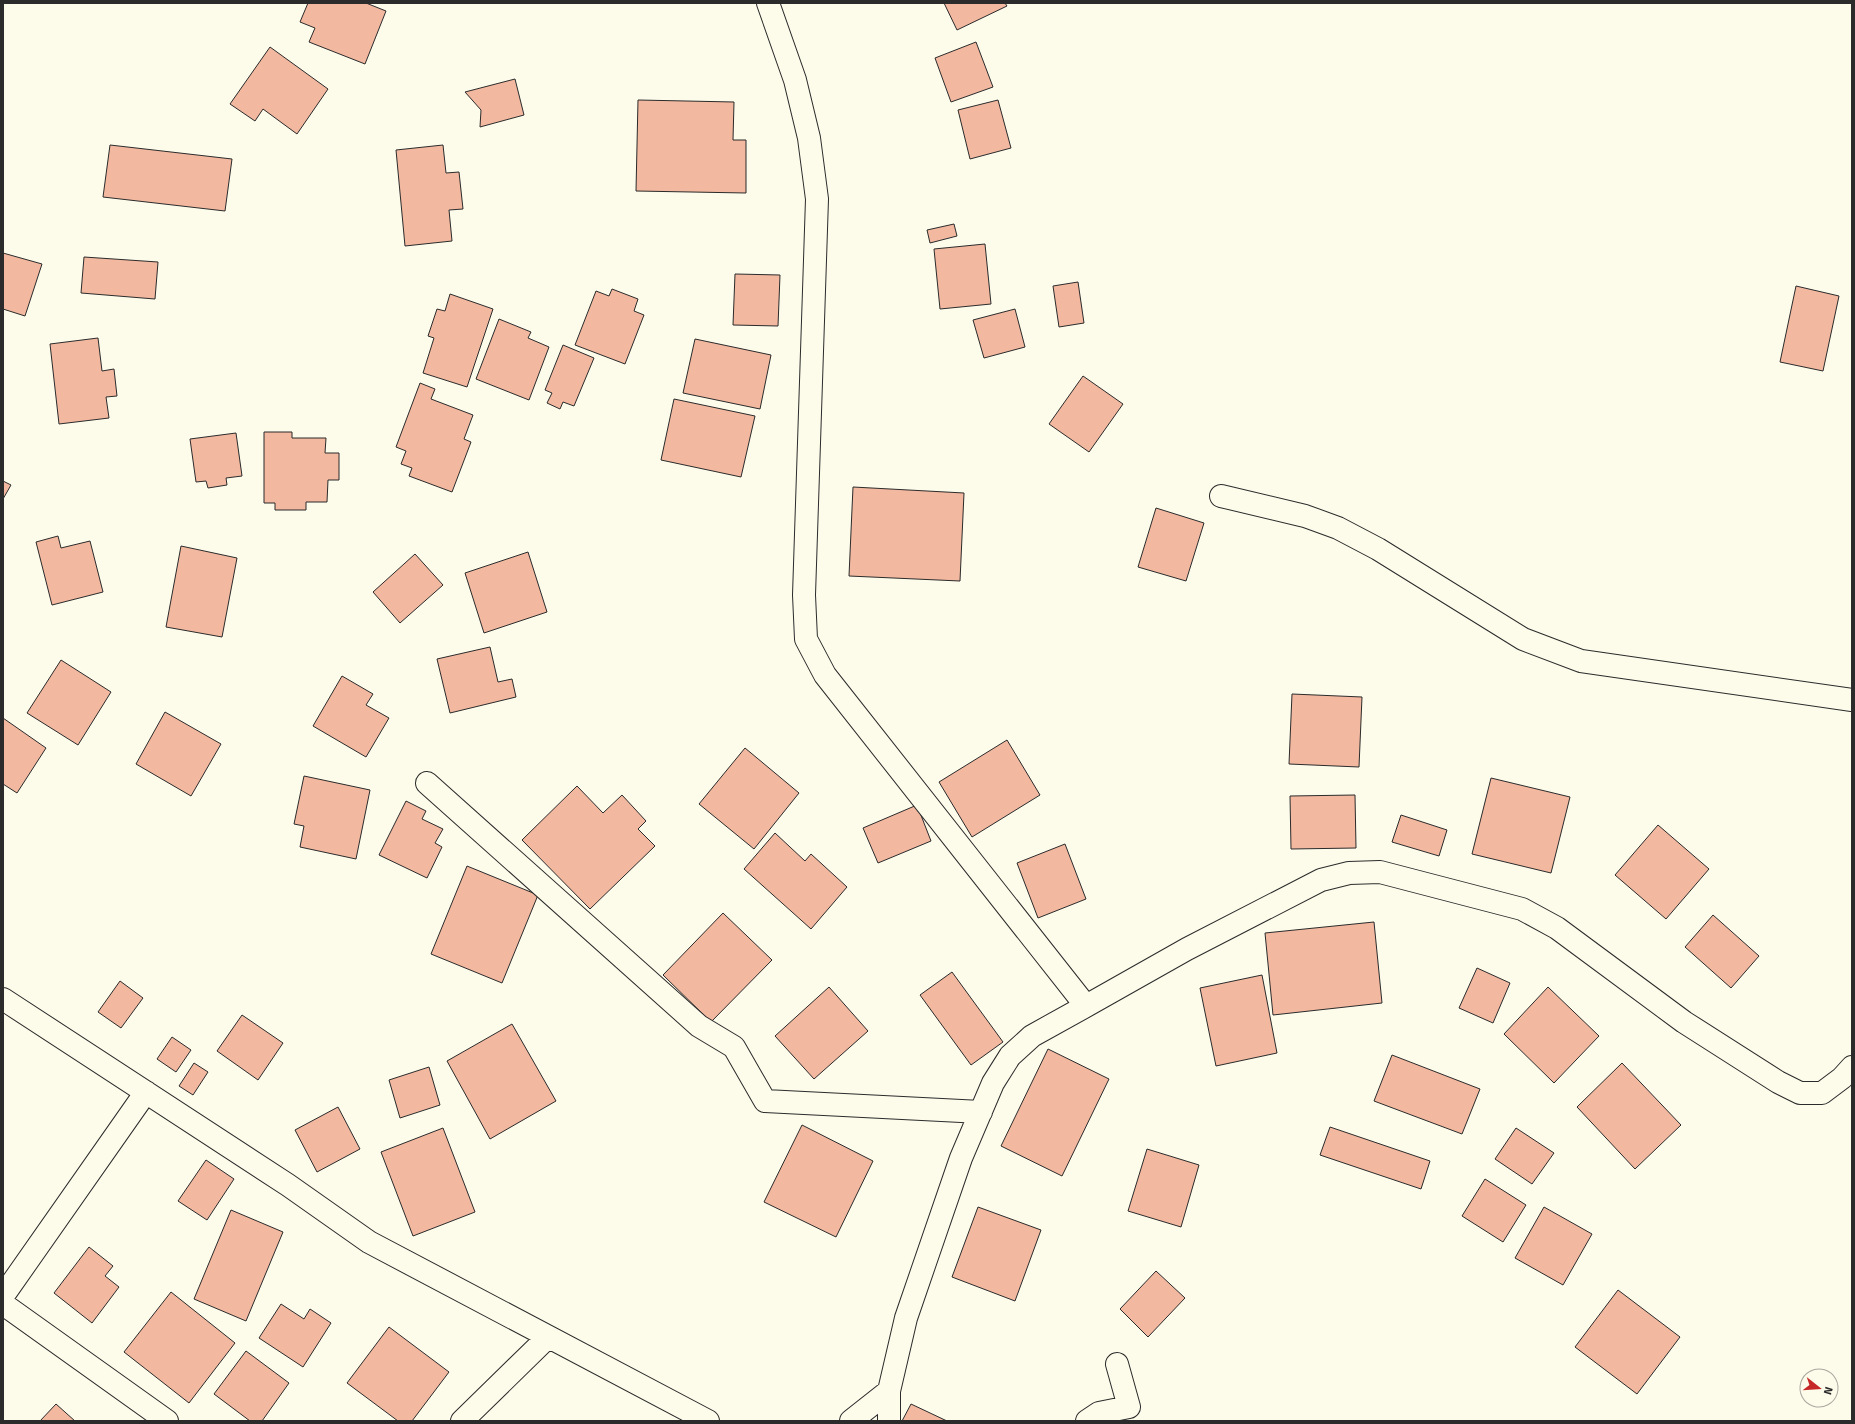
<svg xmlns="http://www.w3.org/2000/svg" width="1855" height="1424" viewBox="0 0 1855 1424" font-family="Signika,sans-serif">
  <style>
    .building { fill: #f2b8a0; stroke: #2b2b2b }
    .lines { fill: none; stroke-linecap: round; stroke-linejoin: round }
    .minor-casing { stroke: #2b2b2b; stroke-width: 24 }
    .minor { stroke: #fdfbea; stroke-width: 22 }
  </style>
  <rect width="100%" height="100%" fill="#fdfbea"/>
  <path class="building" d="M 308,3 L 366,3 L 386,11 L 365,64 L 309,42 L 315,28 L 300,22 Z
    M 944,3 L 1005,3 L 1007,6 L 957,30 Z
    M 976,42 L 993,87 L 951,102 L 935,58 Z
    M 270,47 L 328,89 L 297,134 L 263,109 L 255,121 L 230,104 Z
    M 515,79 L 524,115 L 480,127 L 481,110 L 465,92 Z
    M 638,100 L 734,102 L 733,140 L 746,140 L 746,193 L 636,191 Z
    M 998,100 L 1011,148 L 970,159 L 958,110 Z
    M 110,145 L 232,159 L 225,211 L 103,197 Z
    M 443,145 L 446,173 L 459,172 L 463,209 L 449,210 L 452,241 L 405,246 L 396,150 Z
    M 954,224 L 957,236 L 930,243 L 927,230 Z
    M 985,244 L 991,304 L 940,309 L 934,249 Z
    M 3,253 L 42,264 L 25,316 L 3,309 Z
    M 84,257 L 158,262 L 155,299 L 81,293 Z
    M 735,274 L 780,275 L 778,326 L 733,325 Z
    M 1078,282 L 1084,323 L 1059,327 L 1053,286 Z
    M 1796,286 L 1839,296 L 1823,371 L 1780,362 Z
    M 612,289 L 638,299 L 634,311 L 644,315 L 625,364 L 575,345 L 596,291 L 609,296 Z
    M 450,294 L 493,309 L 467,387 L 423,373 L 434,338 L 428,336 L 437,309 L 445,311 Z
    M 1015,309 L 1025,347 L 984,358 L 973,320 Z
    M 499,319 L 531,332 L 528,338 L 549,347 L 529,400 L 476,379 Z
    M 98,338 L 102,371 L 114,369 L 117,396 L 106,397 L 109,418 L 59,424 L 50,344 Z
    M 695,339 L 771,355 L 760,409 L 683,393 Z
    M 563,345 L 594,358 L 574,406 L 563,402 L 560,409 L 547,403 L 552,393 L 545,390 Z
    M 1083,376 L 1123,404 L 1089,452 L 1049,424 Z
    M 420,383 L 435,389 L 431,399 L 473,415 L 464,439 L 471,442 L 452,492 L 409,476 L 412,468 L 401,464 L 406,451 L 396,447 Z
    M 674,399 L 755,416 L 741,477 L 661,460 Z
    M 264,432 L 292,432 L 292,438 L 326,438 L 325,453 L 339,453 L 339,480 L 328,480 L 327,502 L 306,502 L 306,510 L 275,510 L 275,503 L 264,503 Z
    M 236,433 L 242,476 L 226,478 L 227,485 L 208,488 L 206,481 L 196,482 L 190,439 Z
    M 3,481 L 11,485 L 3,499 Z
    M 853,487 L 964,493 L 960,581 L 849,576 Z
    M 1156,508 L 1204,523 L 1186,581 L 1138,567 Z
    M 58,536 L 61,548 L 90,541 L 103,592 L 52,605 L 36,542 Z
    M 181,546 L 237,558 L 222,637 L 166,627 Z
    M 528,552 L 547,612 L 484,633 L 465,573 Z
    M 415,554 L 443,585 L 400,623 L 373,592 Z
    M 490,647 L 498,682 L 512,679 L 516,697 L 450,713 L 437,659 Z
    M 61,660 L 111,692 L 78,745 L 27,713 Z
    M 342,676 L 373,694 L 366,705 L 389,718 L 366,757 L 313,726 Z
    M 1292,694 L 1362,697 L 1359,767 L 1289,764 Z
    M 165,712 L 221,744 L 191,796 L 136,764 Z
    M 3,718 L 46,748 L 17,793 L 3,784 Z
    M 1007,740 L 1040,795 L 972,837 L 939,782 Z
    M 745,748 L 799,793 L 754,849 L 699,804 Z
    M 304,776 L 370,790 L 356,859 L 300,847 L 304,826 L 294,824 Z
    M 1491,778 L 1570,797 L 1551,873 L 1472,854 Z
    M 577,786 L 603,813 L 622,795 L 646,821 L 638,829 L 655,846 L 590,909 L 522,840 Z
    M 1355,795 L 1356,848 L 1291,849 L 1290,796 Z
    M 406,801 L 426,811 L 422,819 L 443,829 L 435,843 L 442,847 L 427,878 L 379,855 Z
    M 917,805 L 931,841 L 878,863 L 863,828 Z
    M 1401,815 L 1447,830 L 1439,856 L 1392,842 Z
    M 1658,825 L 1709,869 L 1666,919 L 1615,875 Z
    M 775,833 L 805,861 L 811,854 L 847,887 L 811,929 L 744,869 Z
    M 1065,844 L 1086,899 L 1038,918 L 1017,863 Z
    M 467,866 L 538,895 L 502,983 L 431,954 Z
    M 723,913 L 772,960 L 711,1022 L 663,975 Z
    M 1713,915 L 1759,956 L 1731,988 L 1685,947 Z
    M 1374,922 L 1382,1003 L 1273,1015 L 1265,933 Z
    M 1477,968 L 1510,983 L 1493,1023 L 1459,1008 Z
    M 952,972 L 1003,1042 L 971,1065 L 920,995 Z
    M 1262,975 L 1277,1053 L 1216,1066 L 1200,988 Z
    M 120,981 L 143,998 L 121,1028 L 98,1012 Z
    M 829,987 L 868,1031 L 814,1079 L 775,1036 Z
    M 1548,987 L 1599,1036 L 1554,1083 L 1504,1034 Z
    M 242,1015 L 283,1043 L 258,1080 L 217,1051 Z
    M 512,1024 L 556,1101 L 490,1139 L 447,1061 Z
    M 172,1037 L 191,1050 L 176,1072 L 157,1059 Z
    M 1048,1049 L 1109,1079 L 1062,1176 L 1001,1146 Z
    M 1392,1055 L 1480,1089 L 1462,1134 L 1374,1101 Z
    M 194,1063 L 208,1072 L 193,1095 L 179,1086 Z
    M 1622,1063 L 1681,1125 L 1635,1169 L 1577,1107 Z
    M 429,1067 L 440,1105 L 400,1118 L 389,1080 Z
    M 338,1107 L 360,1149 L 317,1172 L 295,1130 Z
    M 802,1125 L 873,1161 L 836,1237 L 764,1202 Z
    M 1330,1127 L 1430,1161 L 1421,1189 L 1320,1155 Z
    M 443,1128 L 475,1212 L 413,1236 L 381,1152 Z
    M 1516,1128 L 1554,1153 L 1532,1184 L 1495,1159 Z
    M 1147,1149 L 1199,1165 L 1181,1227 L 1128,1211 Z
    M 206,1160 L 234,1179 L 207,1220 L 178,1201 Z
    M 1485,1179 L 1526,1205 L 1503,1242 L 1462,1216 Z
    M 978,1207 L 1041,1230 L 1015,1301 L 952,1277 Z
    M 1544,1207 L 1592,1234 L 1563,1285 L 1515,1258 Z
    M 231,1210 L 283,1232 L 246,1321 L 194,1299 Z
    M 89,1247 L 113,1266 L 105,1276 L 119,1287 L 92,1323 L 54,1293 Z
    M 1156,1271 L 1185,1298 L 1148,1337 L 1120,1309 Z
    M 1618,1290 L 1680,1337 L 1637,1394 L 1575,1347 Z
    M 171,1292 L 235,1343 L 189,1403 L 124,1352 Z
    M 281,1304 L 304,1319 L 310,1309 L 331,1323 L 303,1367 L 259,1338 Z
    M 389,1327 L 449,1372 L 412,1421 L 398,1421 L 347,1383 Z
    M 246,1351 L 289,1383 L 262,1421 L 250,1421 L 214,1394 Z
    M 56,1404 L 75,1421 L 40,1421 Z
    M 911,1404 L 947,1421 L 902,1421 Z"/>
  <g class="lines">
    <defs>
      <path id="minor" d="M 768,3 L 795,80 L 809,138 L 817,199 L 804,595 L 806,639 L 825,675 L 1086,1006
        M 1221,496 L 1305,516 L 1338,528 L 1378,549 L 1523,639 L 1581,661 L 1852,700
        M 427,783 L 699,1026 L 734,1047 L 765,1101 L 981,1112
        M 3,999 L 288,1185 L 369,1242 L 708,1421
        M 3,1296 L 146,1092
        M 3,1304 L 167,1421
        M 462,1421 L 548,1337
        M 851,1421 L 889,1391
        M 889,1421 L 889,1391 L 906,1318 L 961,1158 L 993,1083 L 1010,1056 L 1032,1036 L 1086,1006 L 1187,949 L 1321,880 L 1349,873 L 1380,872 L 1522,909 L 1557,928 L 1684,1022 L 1778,1082 L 1800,1093 L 1822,1093 L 1842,1078 L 1852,1067
        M 1087,1421 L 1099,1413 L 1129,1407 L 1117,1364"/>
    </defs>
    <use href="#minor" class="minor-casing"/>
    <use href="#minor" class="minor"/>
  </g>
  <rect width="1855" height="1424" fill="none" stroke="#2b2b2b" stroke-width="8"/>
  <g transform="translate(1819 1388) rotate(107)"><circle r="19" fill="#fdfbea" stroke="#a9a89e"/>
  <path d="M0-3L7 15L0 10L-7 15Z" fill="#c62828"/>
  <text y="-6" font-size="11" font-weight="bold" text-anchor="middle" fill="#2b2b2b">N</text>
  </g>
</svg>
